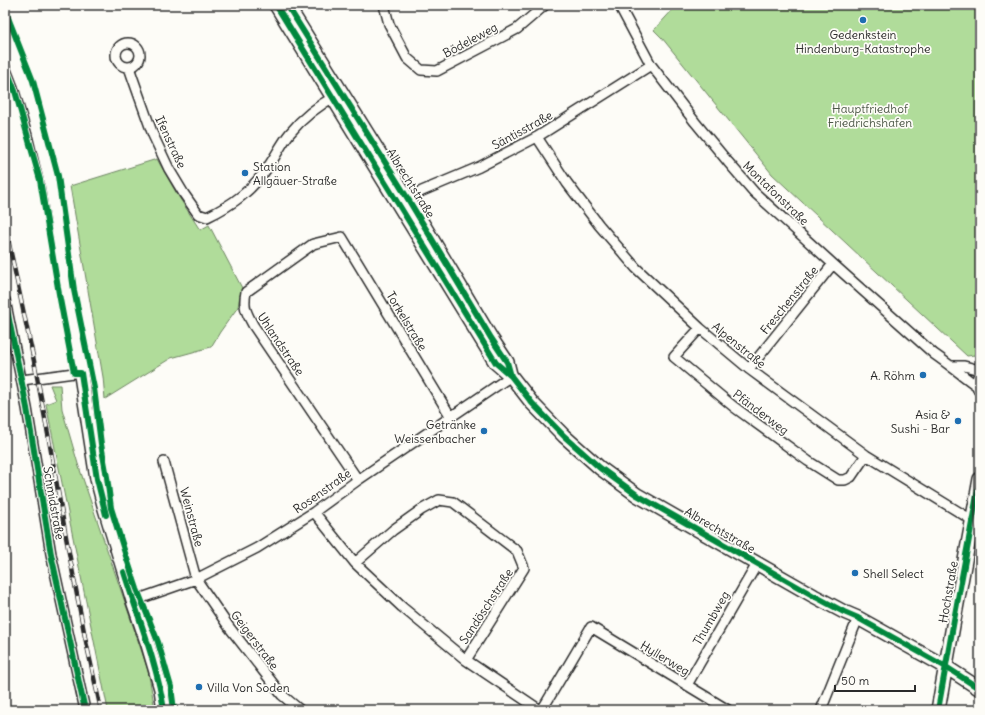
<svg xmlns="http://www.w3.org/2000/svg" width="985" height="715" viewBox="0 0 985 715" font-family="Delius,sans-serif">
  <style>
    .green { fill: #b0dc9a; stroke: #6e8462 }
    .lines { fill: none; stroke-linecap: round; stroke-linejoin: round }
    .street-casing { stroke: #2b2b2b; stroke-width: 12 }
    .secondary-casing { stroke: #2b2b2b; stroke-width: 16 }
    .street { stroke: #fdfcf7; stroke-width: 9 }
    .secondary { stroke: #fdfcf7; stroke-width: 13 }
    .rail-casing { stroke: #2b2b2b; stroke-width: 4.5 }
    .rail { stroke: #fdfcf7; stroke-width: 3; stroke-dasharray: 9; stroke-linecap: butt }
    .cycleway-casing { stroke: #fdfcf7; stroke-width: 8 }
    .cycleway { stroke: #00873e; stroke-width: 6 }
    .poi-dot { fill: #1f6fb2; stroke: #fdfcf7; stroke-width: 1.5 }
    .labels { text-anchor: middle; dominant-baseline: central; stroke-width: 3.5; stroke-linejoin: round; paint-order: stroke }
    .poi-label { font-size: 12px; fill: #2b2b2b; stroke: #fdfcf7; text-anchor: start }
    .street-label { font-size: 12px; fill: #2b2b2b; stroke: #fdfcf7 }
    .park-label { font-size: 12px; fill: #4c5747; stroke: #fdfcf7 }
  </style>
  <rect width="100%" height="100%" fill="#fdfcf7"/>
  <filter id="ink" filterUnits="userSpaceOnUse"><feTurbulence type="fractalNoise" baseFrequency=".025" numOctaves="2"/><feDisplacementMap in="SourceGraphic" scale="8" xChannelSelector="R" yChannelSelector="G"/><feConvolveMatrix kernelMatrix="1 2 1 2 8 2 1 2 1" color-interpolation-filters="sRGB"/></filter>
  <g filter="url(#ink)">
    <path class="green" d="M 677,5 L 980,5 L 980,331 L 975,355 L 967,356 L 772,174 L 662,38 L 654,30 Z
      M 157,159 L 177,194 L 200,230 L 209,225 L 243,290 L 240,295 L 238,307 L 220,332 L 211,347 L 171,358 L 105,399 L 103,377 L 70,186 Z
      M 50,385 L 60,385 L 62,409 L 78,464 L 148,670 L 155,710 L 108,710 L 46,404 L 56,400 Z"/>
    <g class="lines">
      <defs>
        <path id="street" d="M 384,5 L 389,24 L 407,58 L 421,70 L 437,71 L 517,29 L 545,5
          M 619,5 L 651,65 L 695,122 L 728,162 L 754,192 L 833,264 L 934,354 C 950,365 964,377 980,388
          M116 55a12 12 0 1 1 24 0a12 12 0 1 1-24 0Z
          M 129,67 L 132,76 L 153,135 L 169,169 L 184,194 L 198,214 L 207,217 C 234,204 251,191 268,167 C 276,156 281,144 290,133 C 303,117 319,105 337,95
          M 537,137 L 567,183 L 599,225 L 636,268 L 700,328 L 749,369 L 866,455 L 972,520
          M 404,201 L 422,191 L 479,167 L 537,137 L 651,65
          M 5,300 L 27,408 L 51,554 L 85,710
          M 700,328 L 674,357 L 734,407 L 808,461 L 838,480 L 845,480 L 851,477 L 866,455
          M 951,366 L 964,366 L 980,370
          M 749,369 L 833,264
          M 22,380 L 74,373 L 81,373
          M 164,462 L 196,579 L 229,627 L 282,695 L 300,710
          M 358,480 L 253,325 C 246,312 243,307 246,292 L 313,244 L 342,237 L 451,417
          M 314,512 L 355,563 L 402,607 L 466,660 L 540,710
          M 355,563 L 393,530 L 421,510 L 439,500 L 453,502 L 517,551 L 524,568 L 466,660
          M 133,601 L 196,579 L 257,548 L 314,512 L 358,480 L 511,376
          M 687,685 L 757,564
          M 542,710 L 591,627 L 728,710
          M 821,710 L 858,618"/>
        <path id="secondary" d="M 276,5 L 496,363 L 511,376 L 532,403 L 564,436 L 600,468 L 637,495 L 814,596 L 844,612 L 858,618 L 946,667 L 980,689
          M 287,5 L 408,199 L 491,338 L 507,362 L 510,374
          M 5,33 L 25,84 L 39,132 L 51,181 L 97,479 L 105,509 L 133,601 L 148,645 L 161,689 L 164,710
          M 980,377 L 979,380 L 980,389
          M 938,710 L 954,620 L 980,479"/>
      </defs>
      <use href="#street" class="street-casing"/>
      <use href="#secondary" class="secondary-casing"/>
      <use href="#street" class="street"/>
      <use href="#secondary" class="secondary"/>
      <defs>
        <path id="rail" d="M 5,225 L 34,361 L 48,434 L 66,537 L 85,637 L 101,710"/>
      </defs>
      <use href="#rail" class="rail-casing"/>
      <use href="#rail" class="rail"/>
      <defs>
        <path id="cycleway" d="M 276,5 L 496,363 L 511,376 L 532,403 L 564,436 L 600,468 L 637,495 L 814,596 L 844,612 L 858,618 L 946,667 L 980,689
          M 287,5 L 408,199 L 491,338 L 507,362 L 511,376
          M 5,10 L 33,81 L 58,176 L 74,290 L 94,388 L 101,444 L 107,477 L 111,508 L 125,553 L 137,589 L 158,642 L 171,687 L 174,710
          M 5,65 L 15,91 L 40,180 L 59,294 L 74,373 L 81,373 L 97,479 L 106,515
          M 5,300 L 27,408 L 51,554 L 85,710
          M 124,572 C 138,617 157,663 164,710
          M 938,710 L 954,620 L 980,479"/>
      </defs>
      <use href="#cycleway" class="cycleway-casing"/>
      <use href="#cycleway" class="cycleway"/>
    </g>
  </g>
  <g class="poi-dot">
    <circle cx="863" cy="20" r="4"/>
    <circle cx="245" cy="173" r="4"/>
    <circle cx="923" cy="375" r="4"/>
    <circle cx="958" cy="421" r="4"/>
    <circle cx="484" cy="431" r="4"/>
    <circle cx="855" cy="573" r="4"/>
    <circle cx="199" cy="687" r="4"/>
  </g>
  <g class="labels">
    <g class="poi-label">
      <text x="863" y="34" text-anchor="middle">Gedenkstein<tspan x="863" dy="14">Hindenburg-Katastrophe</tspan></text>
      <text x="253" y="166">Station<tspan x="253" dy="14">Allgäuer-Straße</tspan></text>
      <text x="915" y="375" text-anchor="end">A. Röhm</text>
      <text x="950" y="414" text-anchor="end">Asia &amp;<tspan x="950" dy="14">Sushi - Bar</tspan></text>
      <text x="476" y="424" text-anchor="end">Getränke<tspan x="476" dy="14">Weissenbacher</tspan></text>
      <text x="863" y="573">Shell Select</text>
      <text x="207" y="687">Villa Von Soden</text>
    </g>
    <g class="street-label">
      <text transform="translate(470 40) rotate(-28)">Bödeleweg</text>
      <text transform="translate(522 130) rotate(-29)">Säntisstraße</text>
      <text transform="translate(171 142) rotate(65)">Ifenstraße</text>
      <text transform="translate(411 183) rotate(58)">Albrechtstraße</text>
      <text transform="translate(776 193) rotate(44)">Montafonstraße</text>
      <text transform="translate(789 300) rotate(-51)">Freschenstraße</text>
      <text transform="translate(407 321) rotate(59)">Torkelstraße</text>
      <text transform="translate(281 344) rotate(56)">Uhlandstraße</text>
      <text transform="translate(739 345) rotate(39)">Alpenstraße</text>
      <text transform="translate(761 412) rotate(37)">Pfänderweg</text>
      <text transform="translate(322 491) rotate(-35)">Rosenstraße</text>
      <text transform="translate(54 503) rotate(80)">Schmidstraße</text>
      <text transform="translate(192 517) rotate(75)">Weinstraße</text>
      <text transform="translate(720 530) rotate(30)">Albrechtstraße</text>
      <text transform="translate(948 592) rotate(-80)">Hochstraße</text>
      <text transform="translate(486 606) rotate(-57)">Sandöschstraße</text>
      <text transform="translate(711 618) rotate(-60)">Thumbweg</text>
      <text transform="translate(255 640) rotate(53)">Geigerstraße</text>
      <text transform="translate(665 658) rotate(31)">Hyllerweg</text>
    </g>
    <g class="park-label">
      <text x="870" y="108">Hauptfriedhof<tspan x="870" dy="14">Friedrichshafen</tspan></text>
    </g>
  </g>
  <rect width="985" height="715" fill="none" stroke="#fdfcf7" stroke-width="20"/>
  <rect x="10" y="10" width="965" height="695" fill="none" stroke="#2b2b2b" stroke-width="1.5" filter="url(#ink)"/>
  <path d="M835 685v6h80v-6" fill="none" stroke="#2b2b2b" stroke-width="2"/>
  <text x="841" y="685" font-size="12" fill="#2b2b2b" stroke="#fdfcf7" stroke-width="3" paint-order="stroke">50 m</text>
</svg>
